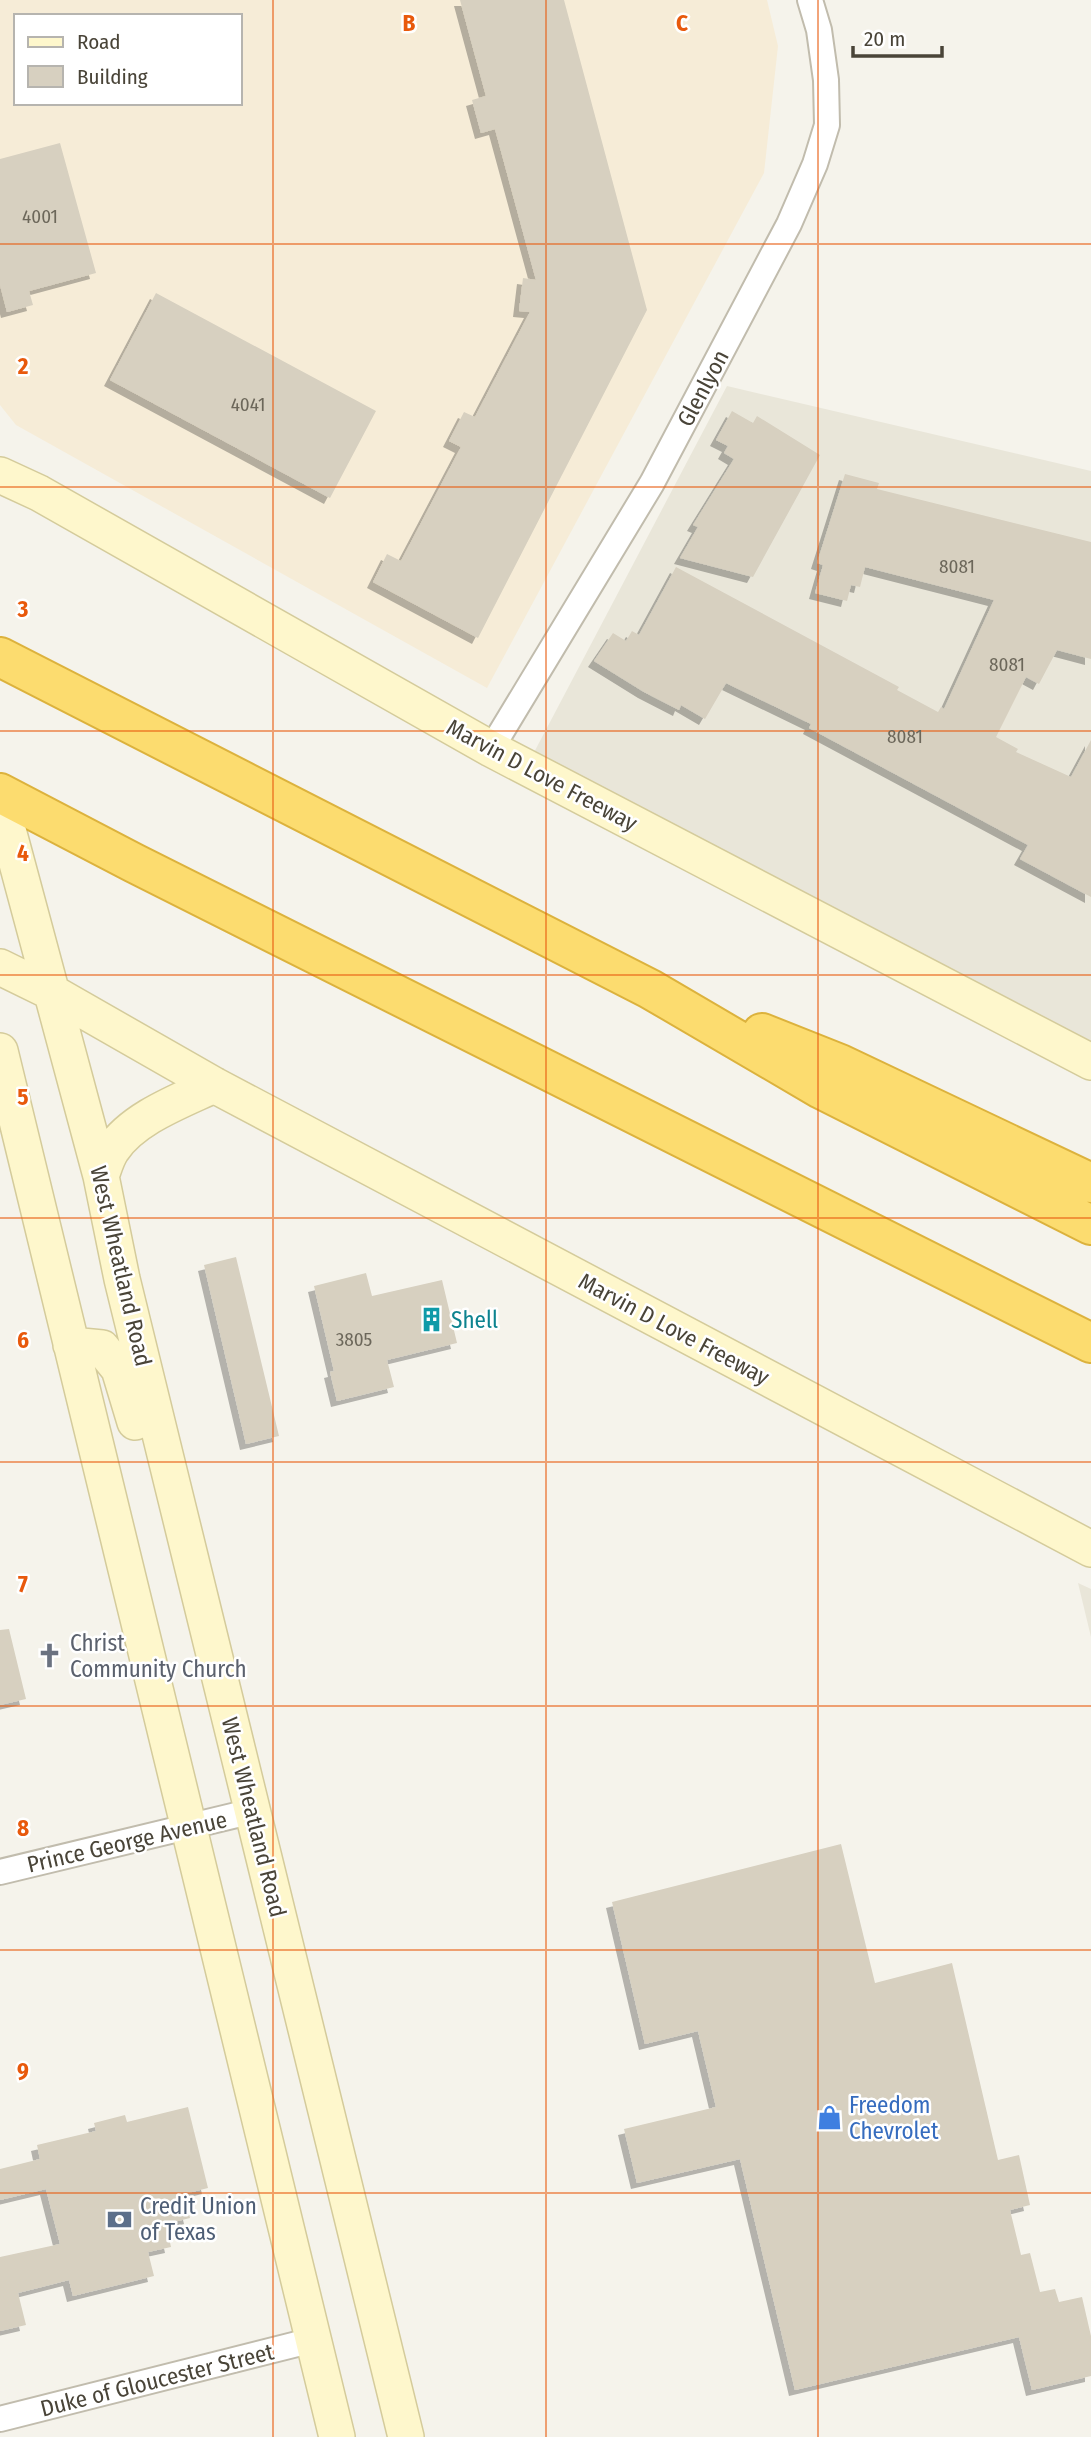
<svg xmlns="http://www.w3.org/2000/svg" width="1091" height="2437" viewBox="0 0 1091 2437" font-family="'Fira Sans Condensed',sans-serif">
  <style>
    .residential { fill: #e9e6d9 }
    .commercial { fill: #f6ecd7; fill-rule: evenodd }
    .building { fill: #d7d0c0; filter: url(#shadow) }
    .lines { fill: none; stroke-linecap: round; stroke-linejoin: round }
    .minor-casing { stroke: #c1bcad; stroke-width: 28 }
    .secondary-casing { stroke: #d4cb9b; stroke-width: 38 }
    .motorway-casing { stroke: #dcb23d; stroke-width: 42 }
    .minor { stroke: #fff; stroke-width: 24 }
    .secondary { stroke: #fef7cc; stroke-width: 35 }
    .motorway { stroke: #fcdc6f; stroke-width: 38 }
    .grid { fill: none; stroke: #e8590c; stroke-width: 2; stroke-opacity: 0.55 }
    .labels { text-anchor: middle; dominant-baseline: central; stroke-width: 5; stroke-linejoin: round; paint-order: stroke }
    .number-label { font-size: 19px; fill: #6c675a }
    .street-label { font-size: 23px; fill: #494438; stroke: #fff }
    .culture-label { font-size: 23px; fill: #0d838f; stroke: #fff; text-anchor: start }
    .worship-label { font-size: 23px; fill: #5b616d; stroke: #fff; text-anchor: start }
    .shop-label { font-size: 23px; fill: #366cbe; stroke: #fff; text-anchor: start }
    .service-label { font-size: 23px; fill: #4e5e75; stroke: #fff; text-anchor: start }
    .grid-label { font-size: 23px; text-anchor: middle; font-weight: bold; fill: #e8590c; stroke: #fff; stroke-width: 5; stroke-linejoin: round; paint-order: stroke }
  </style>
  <defs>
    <filter id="shadow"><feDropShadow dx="-6" dy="6" stdDeviation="0" flood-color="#0004"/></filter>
  </defs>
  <rect width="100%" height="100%" fill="#f5f3eb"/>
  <path class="residential" d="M 727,386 L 1091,471 L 1091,1044 L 530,760 Z
    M 1078,1583 L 1091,1589 L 1091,1637 Z"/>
  <path class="commercial" d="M 0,0 L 767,0 L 778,46 L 764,173 L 487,688 L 16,425 L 0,405 ZM 16,16 L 240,16 L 240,103 L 16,103 Z"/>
  <path class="building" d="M 460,0 L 564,0 L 647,310 L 478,638 L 373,582 L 387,554 L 401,561 L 461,447 L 449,441 L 464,412 L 475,417 L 530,312 L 519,311 L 523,278 L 536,280 L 495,129 L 481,133 L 472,100 L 486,96 Z
    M 60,143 L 96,273 L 29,291 L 33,305 L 7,312 L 0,285 L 0,159 Z
    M 156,293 L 376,411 L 330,498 L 110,380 Z
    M 732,411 L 753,423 L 757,416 L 820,455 L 753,577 L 680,558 L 698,527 L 693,525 L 734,459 L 724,453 L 728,446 L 716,440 Z
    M 845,474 L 879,483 L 877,489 L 1091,542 L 1091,659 L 1057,650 L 1039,684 L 1026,677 L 996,737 L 1018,749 L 1016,752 L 1071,777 L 1091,740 L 1091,897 L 1020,859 L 1028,845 L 809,728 L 811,724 L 726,683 L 705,719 L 681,705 L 679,710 L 644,692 L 594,661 L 613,633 L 626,641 L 632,631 L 639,635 L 676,567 L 899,687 L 897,690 L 938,712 L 941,707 L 944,709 L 994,600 L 865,567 L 860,587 L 851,585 L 847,601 L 815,593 L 823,565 L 817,563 Z
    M 236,1257 L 279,1436 L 246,1444 L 204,1265 Z
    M 366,1273 L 372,1296 L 442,1280 L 457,1343 L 387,1360 L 394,1387 L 337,1401 L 330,1372 L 334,1371 L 314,1286 Z
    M 9,1629 L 26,1699 L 0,1705 L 0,1630 Z
    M 841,1844 L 875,1983 L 952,1963 L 998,2160 L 1019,2155 L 1030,2205 L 1010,2210 L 1021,2255 L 1030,2253 L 1040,2292 L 1055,2289 L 1059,2302 L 1082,2297 L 1091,2336 L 1091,2376 L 1032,2390 L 1019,2337 L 795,2390 L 740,2159 L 637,2183 L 624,2129 L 716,2107 L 698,2031 L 645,2044 L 612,1902 Z
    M 188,2107 L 208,2188 L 184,2194 L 190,2218 L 166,2224 L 171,2247 L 148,2252 L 154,2276 L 73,2296 L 69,2280 L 18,2293 L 26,2325 L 0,2331 L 0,2257 L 60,2244 L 46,2189 L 0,2200 L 0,2169 L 40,2159 L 37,2145 L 96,2131 L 94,2123 L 125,2115 L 127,2122 Z"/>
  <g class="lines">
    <defs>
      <path id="minor" d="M 491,749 L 652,483 L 789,224 L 815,164 L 827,125 L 826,80 L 819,30 L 810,0
        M 0,1872 L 253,1811
        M 0,2419 L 313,2340"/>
      <path id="secondary" d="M 0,475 L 39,493 L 491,749 L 1091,1062
        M 0,800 L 101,1176 L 122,1279 L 406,2437
        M 0,967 L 53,993 L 214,1085 L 1091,1549
        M 0,1051 L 337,2437
        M 101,1176 C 104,1168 107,1157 112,1150 C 133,1118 180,1101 214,1085
        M 71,1345 L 102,1348 L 119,1369 L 135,1422"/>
      <path id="motorway" d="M 0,657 L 650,989 L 821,1089 L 1091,1225
        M 0,793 L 134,863 L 1091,1343
        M 762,1033 L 840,1064 L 1091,1183"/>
    </defs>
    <use href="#minor" class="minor-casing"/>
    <use href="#secondary" class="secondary-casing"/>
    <use href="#motorway" class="motorway-casing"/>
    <use href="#minor" class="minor"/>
    <use href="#secondary" class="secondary"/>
    <use href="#motorway" class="motorway"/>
  </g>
  <path class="grid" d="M 273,0 L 273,2437M 546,0 L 546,2437M 818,0 L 818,2437M 0,244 L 1091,244M 0,487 L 1091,487M 0,731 L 1091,731M 0,975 L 1091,975M 0,1218 L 1091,1218M 0,1462 L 1091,1462M 0,1706 L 1091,1706M 0,1950 L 1091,1950M 0,2193 L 1091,2193"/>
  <defs>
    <symbol id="building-bare" viewBox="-9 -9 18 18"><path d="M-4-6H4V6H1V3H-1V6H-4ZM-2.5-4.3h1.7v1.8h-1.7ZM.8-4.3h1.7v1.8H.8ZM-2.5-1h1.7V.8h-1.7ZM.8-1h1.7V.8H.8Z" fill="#0f9aa8" stroke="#fff" stroke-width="2.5" paint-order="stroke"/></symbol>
    <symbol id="church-bare" viewBox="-9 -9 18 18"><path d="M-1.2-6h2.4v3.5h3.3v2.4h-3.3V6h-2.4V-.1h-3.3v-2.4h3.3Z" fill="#6b7280" stroke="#fff" stroke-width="2.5" paint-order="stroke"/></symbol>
    <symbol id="shop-bare" viewBox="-9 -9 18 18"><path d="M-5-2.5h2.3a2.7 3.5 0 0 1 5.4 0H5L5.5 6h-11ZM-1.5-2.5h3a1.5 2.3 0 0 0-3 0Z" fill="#3f7fe0" stroke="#fff" stroke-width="2.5" paint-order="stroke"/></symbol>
    <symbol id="bank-bare" viewBox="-9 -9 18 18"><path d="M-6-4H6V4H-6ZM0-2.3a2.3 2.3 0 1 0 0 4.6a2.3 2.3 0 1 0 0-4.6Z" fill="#5c6f8a" stroke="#fff" stroke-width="2.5" paint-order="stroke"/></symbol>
  </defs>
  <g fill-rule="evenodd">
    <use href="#building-bare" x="414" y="1302" width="35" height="35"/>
    <use href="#church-bare" x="32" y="1638" width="35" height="35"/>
    <use href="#shop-bare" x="812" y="2100" width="35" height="35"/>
    <use href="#bank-bare" x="102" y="2202" width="35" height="35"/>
  </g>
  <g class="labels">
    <g class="number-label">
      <text x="40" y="216">4001</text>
      <text x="248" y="404">4041</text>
      <text x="957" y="566">8081</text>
      <text x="1007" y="664">8081</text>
      <text x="905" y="736">8081</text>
      <text x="354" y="1339">3805</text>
    </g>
    <g class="street-label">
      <text transform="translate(703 388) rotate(-62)">Glenlyon</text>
      <text transform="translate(542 775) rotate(28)">Marvin D Love Freeway</text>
      <text transform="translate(121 1266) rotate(77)">West Wheatland Road</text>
      <text transform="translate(674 1329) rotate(28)">Marvin D Love Freeway</text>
      <text transform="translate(254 1817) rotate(76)">West Wheatland Road</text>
      <text transform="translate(127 1842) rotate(-13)">Prince George Avenue</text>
      <text transform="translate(157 2380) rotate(-14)">Duke of Gloucester Street</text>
    </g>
    <g class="culture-label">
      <text x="451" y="1320">Shell</text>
    </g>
    <g class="worship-label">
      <text x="70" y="1643">Christ<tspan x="70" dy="26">Community Church</tspan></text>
    </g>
    <g class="shop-label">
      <text x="849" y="2105">Freedom<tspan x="849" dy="26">Chevrolet</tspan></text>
    </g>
    <g class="service-label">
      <text x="140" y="2206">Credit Union<tspan x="140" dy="26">of Texas</tspan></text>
    </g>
  </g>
  <g class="grid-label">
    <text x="409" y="31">B</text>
    <text x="682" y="31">C</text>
    <text x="23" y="374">2</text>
    <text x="23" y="617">3</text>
    <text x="23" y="861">4</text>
    <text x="23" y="1105">5</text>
    <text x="23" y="1348">6</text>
    <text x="23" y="1592">7</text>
    <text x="23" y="1836">8</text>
    <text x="23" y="2079">9</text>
  </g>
  <rect x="14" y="14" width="228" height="91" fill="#ffffff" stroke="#b6b4af" stroke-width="2"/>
  <rect x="28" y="37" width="35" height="10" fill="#fef7cc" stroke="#b6b4af" stroke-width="2"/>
  <text x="77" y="49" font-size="21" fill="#494438">Road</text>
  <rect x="28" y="66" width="35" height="21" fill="#d7d0c0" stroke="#b6b4af" stroke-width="2"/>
  <text x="77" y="84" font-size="21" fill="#494438">Building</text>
  <path d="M853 46v10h89v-10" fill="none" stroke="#494438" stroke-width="3.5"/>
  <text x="864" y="46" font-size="21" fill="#494438" stroke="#ffffff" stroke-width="5" paint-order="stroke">20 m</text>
</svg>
